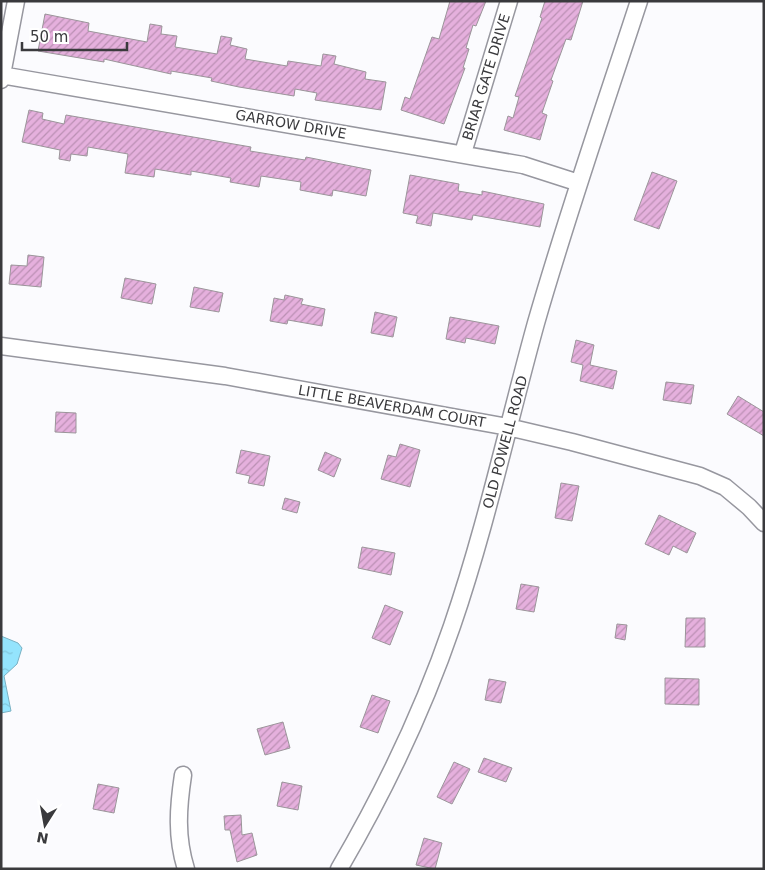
<svg xmlns="http://www.w3.org/2000/svg" width="765" height="870" viewBox="0 0 765 870" font-family="'DejaVu Sans',sans-serif">
  <style>
    .water { fill: url(#water-ripples); stroke: #79b1c3 }
    .building { fill: url(#building-hatch); stroke: #9b959a }
    .lines { fill: none; stroke-linecap: round; stroke-linejoin: round }
    .street-casing { stroke: #97979f; stroke-width: 19 }
    .street { stroke: #fff; stroke-width: 16 }
    .labels { text-anchor: middle; dominant-baseline: central; stroke-width: 4; stroke-linejoin: round; paint-order: stroke }
    .street-label { font-size: 14px; fill: #3a3a3d; stroke: #fff }
  </style>
  <defs>
    <pattern id="water-ripples" width="26" height="14" patternUnits="userSpaceOnUse" patternTransform="scale(1.25)"><rect width="26" height="14" fill="#94e4fd"/><path d="M2 4q2-2 4 0t4 0M15 11q2-2 4 0t4 0" fill="none" stroke="#80c4da"/></pattern>
    <pattern id="building-hatch" width="6" height="6" patternUnits="userSpaceOnUse" patternTransform="scale(1.25)"><rect width="6" height="6" fill="#e5b0dd"/><path d="M-1 1l2-2M0 6l6-6M5 7l2-2" fill="none" stroke="#bb90b4"/></pattern>
  </defs>
  <rect width="100%" height="100%" fill="#fbfbfe"/>
  <path class="water" d="M 1,636 L 18,643 L 22,648 L 17,664 L 4,676 L 11,711 L 1,713 Z"/>
  <path class="building" d="M 450,1 L 486,1 L 476,26 L 473,25 L 466,48 L 469,49 L 463,68 L 465,68 L 444,124 L 401,110 L 405,97 L 410,99 L 432,37 L 439,39 Z
    M 545,1 L 583,1 L 571,40 L 566,39 L 551,80 L 553,81 L 542,113 L 547,115 L 540,140 L 504,130 L 508,116 L 513,118 L 519,97 L 515,96 L 542,18 L 540,17 Z
    M 45,14 L 89,23 L 88,31 L 147,42 L 150,24 L 162,26 L 161,34 L 177,36 L 175,47 L 217,54 L 221,36 L 232,38 L 230,45 L 247,49 L 245,59 L 287,66 L 288,61 L 321,66 L 323,54 L 336,56 L 334,64 L 366,72 L 365,79 L 386,82 L 381,110 L 315,100 L 317,93 L 295,89 L 294,96 L 239,87 L 211,81 L 212,78 L 171,71 L 171,74 L 104,59 L 104,62 L 38,51 Z
    M 29,110 L 43,113 L 42,119 L 64,124 L 66,115 L 251,147 L 250,151 L 305,160 L 306,157 L 371,170 L 366,196 L 333,190 L 332,196 L 300,190 L 301,182 L 261,176 L 259,187 L 230,182 L 231,178 L 191,171 L 191,175 L 155,169 L 154,177 L 125,173 L 128,154 L 88,147 L 87,156 L 71,154 L 70,161 L 59,159 L 60,150 L 22,142 Z
    M 652,172 L 677,181 L 659,229 L 634,220 Z
    M 410,175 L 459,184 L 458,191 L 482,195 L 482,191 L 544,204 L 540,227 L 473,215 L 472,220 L 433,213 L 431,226 L 416,223 L 418,216 L 403,213 Z
    M 28,255 L 44,257 L 41,287 L 9,284 L 11,265 L 27,266 Z
    M 125,278 L 156,284 L 152,304 L 121,298 Z
    M 194,287 L 223,293 L 219,312 L 190,307 Z
    M 285,295 L 303,299 L 301,304 L 325,309 L 322,326 L 288,320 L 287,324 L 270,321 L 274,298 L 284,300 Z
    M 375,312 L 397,317 L 393,337 L 371,333 Z
    M 450,317 L 499,326 L 495,344 L 466,338 L 465,343 L 446,339 Z
    M 576,340 L 594,345 L 590,365 L 617,371 L 613,389 L 580,381 L 583,365 L 571,362 Z
    M 666,382 L 694,385 L 691,404 L 663,400 Z
    M 738,396 L 764,412 L 764,436 L 727,414 Z
    M 56,412 L 76,413 L 76,433 L 55,432 Z
    M 400,444 L 420,450 L 410,487 L 381,479 L 388,455 L 396,457 Z
    M 241,450 L 270,456 L 264,486 L 248,483 L 250,476 L 236,473 Z
    M 325,452 L 341,459 L 334,477 L 318,470 Z
    M 561,483 L 579,486 L 572,521 L 555,518 Z
    M 285,498 L 300,502 L 297,513 L 282,509 Z
    M 659,515 L 696,533 L 687,553 L 673,546 L 669,555 L 645,544 Z
    M 362,547 L 395,553 L 391,575 L 358,568 Z
    M 521,584 L 539,587 L 534,612 L 516,609 Z
    M 385,605 L 403,612 L 390,645 L 372,638 Z
    M 686,618 L 705,618 L 705,647 L 685,647 Z
    M 617,624 L 627,625 L 625,640 L 615,638 Z
    M 665,678 L 699,679 L 699,705 L 665,704 Z
    M 489,679 L 506,682 L 501,703 L 485,700 Z
    M 372,695 L 390,701 L 378,733 L 360,727 Z
    M 283,722 L 290,748 L 265,755 L 257,729 Z
    M 484,758 L 512,768 L 506,782 L 478,772 Z
    M 454,762 L 470,769 L 452,804 L 437,797 Z
    M 282,782 L 302,786 L 298,810 L 277,806 Z
    M 98,784 L 119,788 L 114,813 L 93,809 Z
    M 241,815 L 242,835 L 252,833 L 257,855 L 237,862 L 230,830 L 225,830 L 224,816 Z
    M 424,838 L 442,843 L 435,869 L 416,865 Z"/>
  <g class="lines">
    <defs>
      <path id="street" d="M 1,75 L 523,165 L 579,183
        M 1,80 L 16,1
        M 463,153 L 509,1
        M 1,346 L 225,376 L 508,427 L 572,442 L 700,476 L 725,487 L 749,507 L 764,523
        M 183,775 C 178,808 176,837 186,869
        M 339,869 C 384,792 423,711 452,626 C 486,527 508,424 536,323 C 567,215 604,108 639,1"/>
    </defs>
    <use href="#street" class="street-casing"/>
    <use href="#street" class="street"/>
  </g>
  <g class="labels">
    <g class="street-label">
      <text transform="translate(486 77) rotate(-73)">BRIAR GATE DRIVE</text>
      <text transform="translate(291 124) rotate(10)">GARROW DRIVE</text>
      <text transform="translate(392 406) rotate(10)">LITTLE BEAVERDAM COURT</text>
      <text transform="translate(505 442) rotate(-75)">OLD POWELL ROAD</text>
    </g>
  </g>
  <rect width="765" height="870" fill="none" stroke="#3a3a3d" stroke-width="5"/>
  <g transform="translate(45 825) rotate(191)" stroke="#ffffff" stroke-width="4" paint-order="stroke">
  <path d="M0-4L9 19L0 12L-9 19Z" fill="#3a3a3d"/>
  <text y="-8" font-size="14" font-weight="bold" text-anchor="middle" fill="#3a3a3d">N</text>
  </g>
  <path d="M22 42v8h105v-8" fill="none" stroke="#3a3a3d" stroke-width="2.5"/>
  <text x="30" y="42" font-size="15" fill="#3a3a3d" stroke="#ffffff" stroke-width="4" paint-order="stroke">50 m</text>
</svg>
